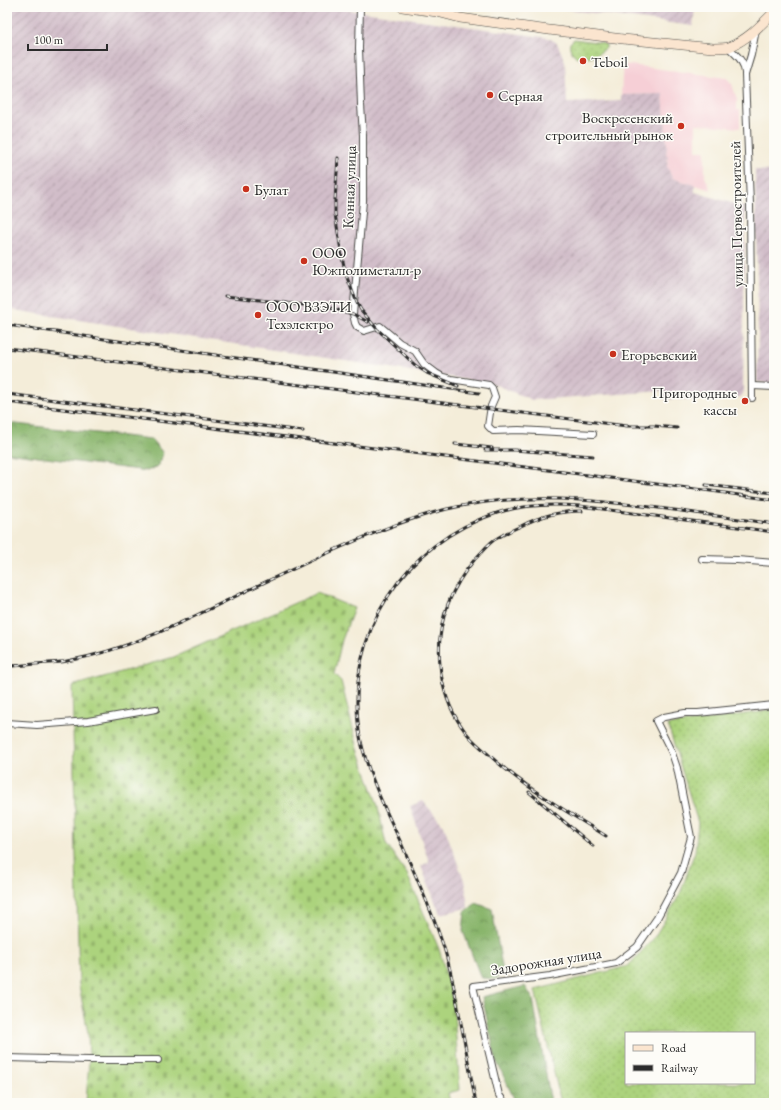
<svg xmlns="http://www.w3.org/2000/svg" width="781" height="1110" font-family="'EB Garamond',serif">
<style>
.built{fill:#f6cfd6}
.industrial{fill:url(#industrial-furrows)}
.grass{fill:url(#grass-dots);stroke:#6c7f54;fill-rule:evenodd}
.forest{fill:url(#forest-crowns);stroke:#5a704c}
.cemetery{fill:url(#cemetery-stones);stroke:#6c7f54}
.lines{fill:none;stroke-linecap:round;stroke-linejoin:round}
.street-casing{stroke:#494845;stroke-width:8}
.secondary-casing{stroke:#494845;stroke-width:10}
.street{stroke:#fff;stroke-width:6}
.secondary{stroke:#fbe5cf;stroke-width:9}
.rail-casing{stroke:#2b2b2b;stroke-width:3}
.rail{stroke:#fdfcf7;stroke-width:1.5;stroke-dasharray:4.5;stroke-linecap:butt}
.poi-dot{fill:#c8321e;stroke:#fdfcf7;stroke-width:1.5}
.labels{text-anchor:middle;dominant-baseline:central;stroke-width:3;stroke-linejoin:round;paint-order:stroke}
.poi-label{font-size:15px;fill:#2b2b2b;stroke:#fdfcf7;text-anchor:start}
.street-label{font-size:15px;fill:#2b2b2b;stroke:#fdfcf7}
</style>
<defs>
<pattern id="industrial-furrows" width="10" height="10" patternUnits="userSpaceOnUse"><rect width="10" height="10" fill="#d1bdc9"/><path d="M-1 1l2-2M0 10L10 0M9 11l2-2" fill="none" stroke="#aa9aa3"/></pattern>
<pattern id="grass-dots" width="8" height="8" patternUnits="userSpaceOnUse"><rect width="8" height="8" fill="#acd37d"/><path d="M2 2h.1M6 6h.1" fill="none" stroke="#94b56c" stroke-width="1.8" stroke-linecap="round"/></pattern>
<pattern id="forest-crowns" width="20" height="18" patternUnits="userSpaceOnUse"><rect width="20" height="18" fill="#89b56c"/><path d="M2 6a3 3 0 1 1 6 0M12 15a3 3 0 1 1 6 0" fill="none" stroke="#709359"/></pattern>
<pattern id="cemetery-stones" width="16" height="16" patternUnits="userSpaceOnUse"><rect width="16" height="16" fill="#acd37d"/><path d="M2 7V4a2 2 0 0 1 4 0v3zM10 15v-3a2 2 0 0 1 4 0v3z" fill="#94b56c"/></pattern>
</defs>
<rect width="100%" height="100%" fill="#fdfcf7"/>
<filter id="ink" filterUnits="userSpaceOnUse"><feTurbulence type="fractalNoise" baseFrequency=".025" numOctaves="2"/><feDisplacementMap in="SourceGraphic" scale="8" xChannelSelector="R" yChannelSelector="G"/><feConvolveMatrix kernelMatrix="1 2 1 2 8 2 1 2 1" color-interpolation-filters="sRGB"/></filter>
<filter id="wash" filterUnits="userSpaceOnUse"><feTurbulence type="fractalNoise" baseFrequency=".012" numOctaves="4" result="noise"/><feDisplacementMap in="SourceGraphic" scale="16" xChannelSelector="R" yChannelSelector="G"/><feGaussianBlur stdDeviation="0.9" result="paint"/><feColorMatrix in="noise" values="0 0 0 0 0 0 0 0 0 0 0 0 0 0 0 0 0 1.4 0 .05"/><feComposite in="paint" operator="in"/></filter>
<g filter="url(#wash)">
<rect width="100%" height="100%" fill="#f4edd9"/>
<!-- built -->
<polygon class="built" points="623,64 727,78 732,84 737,100 737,110 740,110 740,128 696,124 696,151 705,151 705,177 711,190 672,178 667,166 668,156 666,155 667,146 663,94 621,95 622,78"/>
<!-- industrial -->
<g class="industrial">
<polygon points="13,7 327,7 549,38 557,43 565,61 567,103 621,101 621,95 663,94 667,146 666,155 668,155 667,166 672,178 695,185 695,192 745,207 743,394 740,397 697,400 664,399 663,391 532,400 489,382 475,381 7,309 7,34"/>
<polygon points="547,7 695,7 693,26"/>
<polygon points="774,115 774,331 772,383 757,382 758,334 755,170 771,171 769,169 770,165 771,163 771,127"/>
<polygon points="423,801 444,826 465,883 468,908 440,914 421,866 429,862 410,806"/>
</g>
<!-- grass -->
<g class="grass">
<path d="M574,39L603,43L606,45V48C598,55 588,59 577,57C572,53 569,49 570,43Z"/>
<path d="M774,710V1103H561L535,990L628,966L654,938L680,894L695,851L698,823L668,725ZM626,1033H754V1083H626Z"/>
</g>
<!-- forest -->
<g class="forest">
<polygon points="7,423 151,439 163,453 158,466 147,471 7,453"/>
<polygon points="476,903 492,909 503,972 496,979 481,978 463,931 465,912"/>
<polygon points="525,986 533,999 551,1103 516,1103 496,1060 482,997"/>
</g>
<!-- cemetery -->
<polygon class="cemetery" points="317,593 354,608 342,640 334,674 341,681 358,749 377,803 386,844 407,874 439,949 453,999 460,1090 448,1093 450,1103 86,1103 89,1060 88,1033 79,985 72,686 174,657"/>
</g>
<g filter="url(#ink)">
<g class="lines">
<!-- street casing -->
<g class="street-casing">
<g id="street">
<polyline points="360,7 359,48 361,105 363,135 363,201 353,314 355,323 357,327 364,331 380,326 400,343 415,351 424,364 436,373 443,377 451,379 489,385 492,388 495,397 491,406 488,426 493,431 519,430 593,434"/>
<path d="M728,47C736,55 744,60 745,73"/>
<polyline points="752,386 774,387"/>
<polyline points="752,398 750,204 745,75 751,55 756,30"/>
<polyline points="702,559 737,560 774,563"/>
<polyline points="7,723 37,725 88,721 156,709"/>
<polyline points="7,1058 89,1060 158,1060"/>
<polyline points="505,1103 499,1095 473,986 550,976 616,963 637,947 657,918 681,873 691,837 677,768 672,753 656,721 664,717 685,713 698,713 774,705"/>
</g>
</g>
<!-- secondary casing -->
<g class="secondary-casing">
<path id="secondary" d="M402,7L437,12L460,18L549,30L623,39L713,48C718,48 724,48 729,47C747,40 761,25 774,12"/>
</g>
<!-- street -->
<use href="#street" class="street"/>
<!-- secondary -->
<use href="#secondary" class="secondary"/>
<!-- rail casing -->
<g class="rail-casing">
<g id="rail">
<polyline points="338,158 335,200 335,214 342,257 346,275 357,303 361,310 377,329 415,365 427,373 458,386"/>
<polyline points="225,296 330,308 353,314 368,322"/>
<polyline points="7,325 479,393"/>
<polyline points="7,348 627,426 654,426 677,428"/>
<polyline points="7,394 303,431"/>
<polyline points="7,402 525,467 711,491 774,500"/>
<polyline points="455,444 492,448"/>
<polyline points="485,450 514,450 593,456"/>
<polyline points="706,485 774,493"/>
<path d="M582,511C560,511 540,516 521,526C512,530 502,535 494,540C487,545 481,553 475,559C449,590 436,625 440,665C442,687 449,709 462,727C468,737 478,745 487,753C522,786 565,810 606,836"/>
<path d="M7,666C16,666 26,665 35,664C46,663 57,663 67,661C124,651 177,625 228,600C258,585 289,571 319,557C360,538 402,520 447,509C521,491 600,500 674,510C708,515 741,519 774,524"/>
<polyline points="529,792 593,846"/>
<path d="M476,1103C470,1073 465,1043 459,1013C454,989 450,963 441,939C430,907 416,876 402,845C386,811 365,769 359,731C345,633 404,543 497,513C524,504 553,504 580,506L774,532"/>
</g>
</g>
<!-- rail -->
<use href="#rail" class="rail"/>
</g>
</g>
<!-- markers -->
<g class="poi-dot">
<circle cx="583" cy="61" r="4"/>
<circle cx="490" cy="95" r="4"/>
<circle cx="681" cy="126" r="4"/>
<circle cx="246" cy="189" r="4"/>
<circle cx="304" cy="261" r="4"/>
<circle cx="258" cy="315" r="4"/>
<circle cx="613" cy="354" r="4"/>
<circle cx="745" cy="401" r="4"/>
</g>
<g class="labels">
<!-- poi labels -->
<g class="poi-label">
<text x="591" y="61">Teboil</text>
<text x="498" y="95">Серная</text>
<text x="673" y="117" text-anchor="end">Воскресенский<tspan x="673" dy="17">строительный рынок</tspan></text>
<text x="254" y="189">Булат</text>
<text x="312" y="252">ООО<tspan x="312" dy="17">Южполиметалл-р</tspan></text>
<text x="266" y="306">ООО ВЗЭТИ<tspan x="266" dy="17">Техэлектро</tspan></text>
<text x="621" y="354">Егорьевский</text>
<text x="737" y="392" text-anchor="end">Пригородные<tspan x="737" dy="17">кассы</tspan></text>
</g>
<!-- street labels -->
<g class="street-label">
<text transform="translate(349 187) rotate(-88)">Конная улица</text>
<text transform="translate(736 214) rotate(-91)">улица Первостроителей</text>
<text transform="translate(546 961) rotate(-9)">Задорожная улица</text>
</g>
</g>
<!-- margin -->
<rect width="781" height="1110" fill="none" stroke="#fdfcf7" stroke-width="24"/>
<!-- legend -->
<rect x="625" y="1032" width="130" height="52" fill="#fdfcf7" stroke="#a9a8a5"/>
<rect x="633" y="1045" width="20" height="6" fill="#fbe5cf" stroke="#a9a8a5"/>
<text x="661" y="1052" font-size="12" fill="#2b2b2b">Road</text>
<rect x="633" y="1065" width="20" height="6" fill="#2b2b2b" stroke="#a9a8a5"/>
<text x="661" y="1072" font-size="12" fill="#2b2b2b">Railway</text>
<!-- scale -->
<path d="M28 44v6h79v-6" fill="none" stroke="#2b2b2b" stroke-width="2"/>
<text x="34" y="44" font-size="12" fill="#2b2b2b" stroke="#fdfcf7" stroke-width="3" paint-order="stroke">100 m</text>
</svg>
